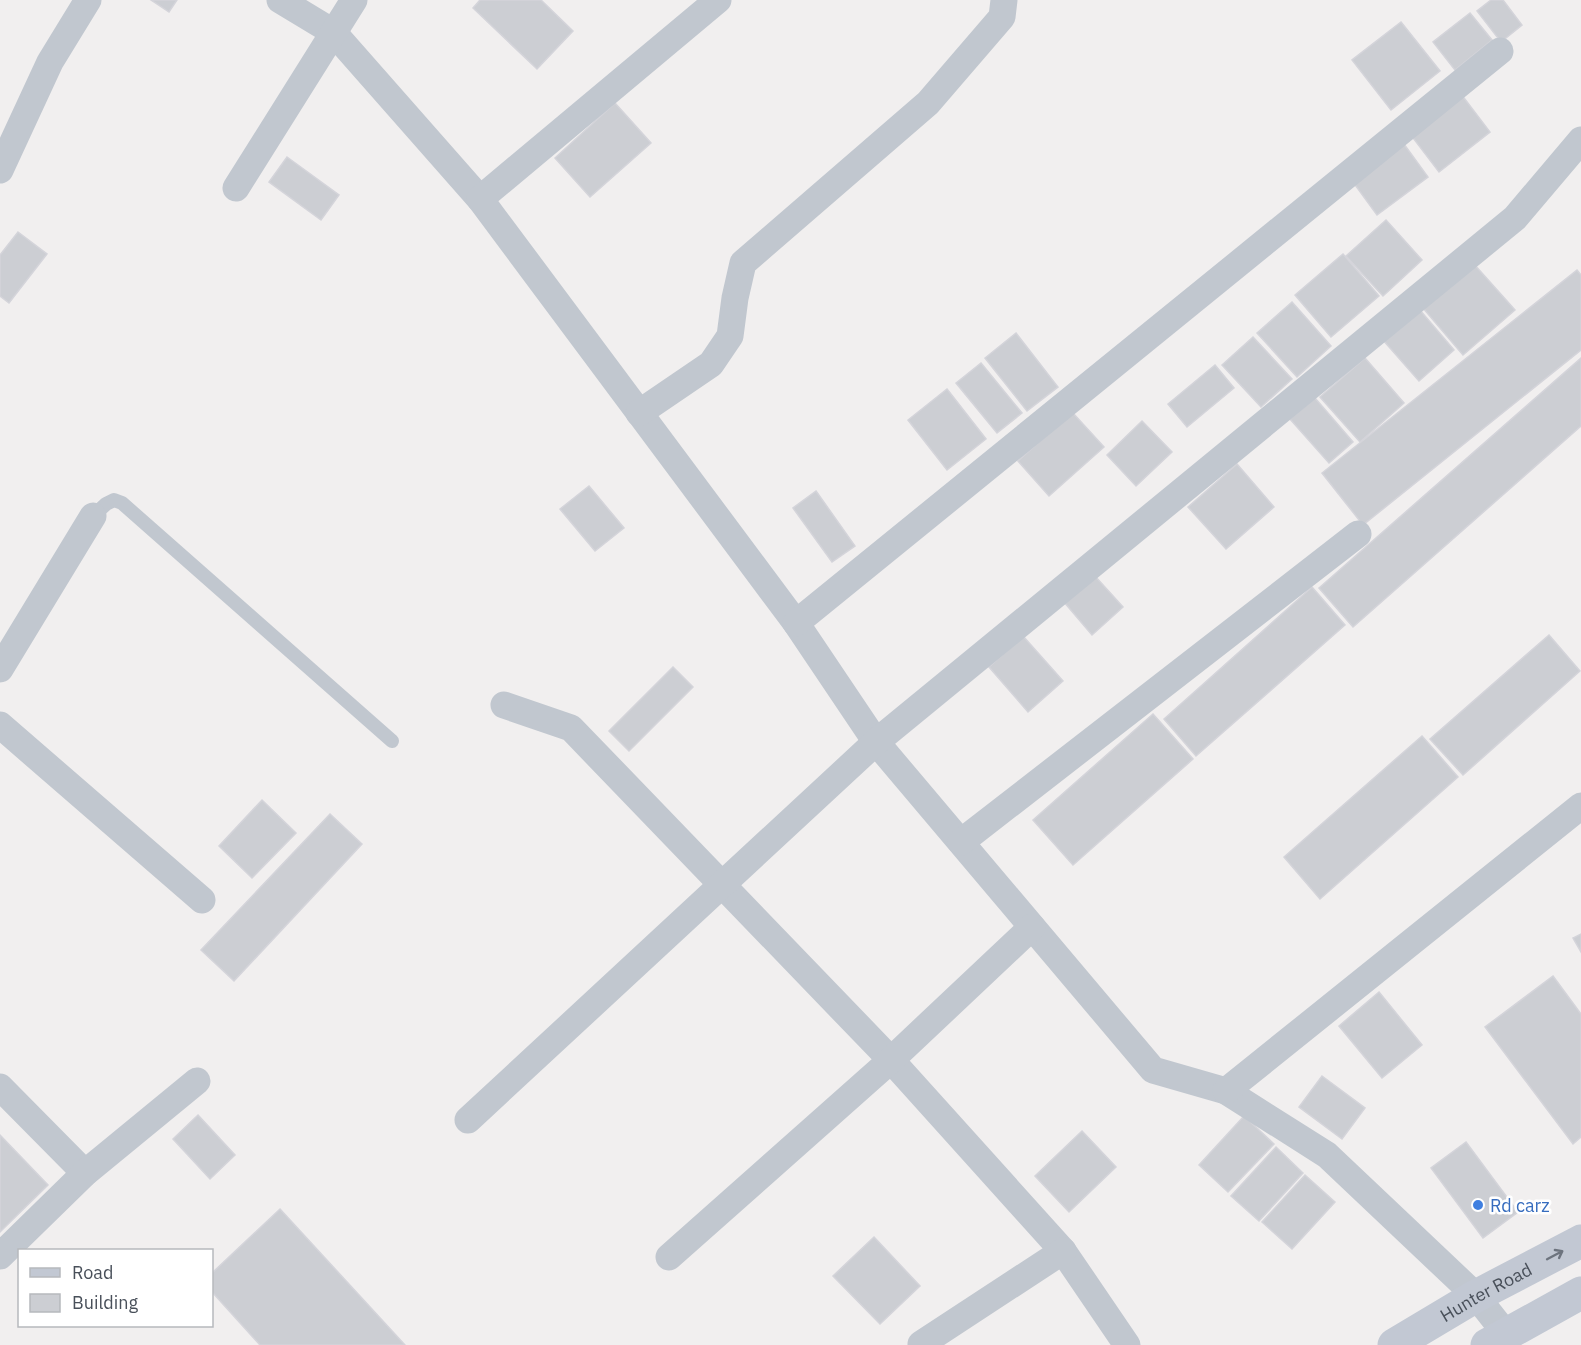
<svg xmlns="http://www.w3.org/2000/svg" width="1581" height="1345" font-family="'IBM Plex Sans',sans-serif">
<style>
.building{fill:#ccced3;stroke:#d4d4da;stroke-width:1.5}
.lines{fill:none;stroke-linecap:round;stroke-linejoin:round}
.service{stroke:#c1c7cf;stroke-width:14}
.minor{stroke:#c1c7cf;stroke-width:27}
.secondary{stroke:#c2c8d3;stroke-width:33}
.oneway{stroke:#6d747e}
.shop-dot{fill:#3f7fe0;stroke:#fff;stroke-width:2}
.labels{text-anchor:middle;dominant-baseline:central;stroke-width:5;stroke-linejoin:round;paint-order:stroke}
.shop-label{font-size:18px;fill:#366cbe;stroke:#fff;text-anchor:start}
.street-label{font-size:18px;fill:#49505a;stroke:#fff}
</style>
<rect width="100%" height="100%" fill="#f1efef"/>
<!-- building -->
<g class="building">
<polygon points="151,0 177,0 169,12"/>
<polygon points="480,0 541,0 573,31 537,69 473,8"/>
<polygon points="1491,0 1503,0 1522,25 1501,42 1477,11"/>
<polygon points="1470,13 1492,40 1455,70 1433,42"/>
<polygon points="1401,22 1440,71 1391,110 1352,60"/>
<polygon points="1461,94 1490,132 1439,172 1410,134"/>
<polygon points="615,103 651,143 590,197 555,158"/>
<polygon points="1401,140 1428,177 1377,215 1350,178"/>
<polygon points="287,157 339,195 321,220 269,182"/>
<polygon points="1386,220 1422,260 1383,296 1346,256"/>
<polygon points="18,232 47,254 9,303 0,296 0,255"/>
<polygon points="1343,254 1379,296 1331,337 1295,295"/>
<polygon points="1473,263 1515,310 1463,355 1423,308"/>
<polygon points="1577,270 1581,275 1581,350 1363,525 1322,473"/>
<polygon points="1292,302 1331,346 1297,377 1257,333"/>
<polygon points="1419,309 1454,350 1419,381 1383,340"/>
<polygon points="1016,333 1058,387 1027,411 985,358"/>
<polygon points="1253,337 1292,379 1261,407 1222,365"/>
<polygon points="1365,358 1404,403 1360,442 1320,397"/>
<polygon points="1581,358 1581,426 1353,627 1319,588"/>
<polygon points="981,363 1022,413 997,433 956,383"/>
<polygon points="1215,365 1234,388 1187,427 1168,404"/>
<polygon points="947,389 986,439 947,470 908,420"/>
<polygon points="1315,398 1353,442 1329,463 1290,419"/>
<polygon points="1072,412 1104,447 1049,496 1018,461"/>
<polygon points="1142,421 1172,452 1136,486 1107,455"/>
<polygon points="1237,464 1274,507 1226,549 1188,507"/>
<polygon points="589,486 624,528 595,551 560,509"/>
<polygon points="816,491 855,546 832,562 793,508"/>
<polygon points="1094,575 1123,607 1092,635 1064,602"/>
<polygon points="1312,587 1345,625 1196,756 1164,719"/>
<polygon points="1549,635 1580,671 1463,775 1430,739"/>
<polygon points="1023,636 1063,681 1028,712 989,667"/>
<polygon points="673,667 693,687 629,751 609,731"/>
<polygon points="1153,714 1193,759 1073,865 1033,820"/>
<polygon points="1422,736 1458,777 1320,899 1284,857"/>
<polygon points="262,800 296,833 252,878 219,846"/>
<polygon points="330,814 362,844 234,981 201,950"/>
<polygon points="1581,934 1581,952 1573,938"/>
<polygon points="1553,976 1581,1014 1581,1137 1573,1144 1485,1027"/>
<polygon points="1379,992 1422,1045 1382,1078 1339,1026"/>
<polygon points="1322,1076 1365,1108 1342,1139 1299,1107"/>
<polygon points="198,1115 235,1155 210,1179 173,1139"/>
<polygon points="1244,1116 1274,1144 1228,1192 1199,1165"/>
<polygon points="1082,1131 1116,1167 1069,1212 1035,1176"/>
<polygon points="0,1135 48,1185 0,1232"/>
<polygon points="1466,1142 1518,1212 1483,1238 1431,1168"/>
<polygon points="1276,1147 1303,1173 1259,1221 1231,1196"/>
<polygon points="1305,1175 1335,1202 1292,1249 1262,1222"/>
<polygon points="280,1209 405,1345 260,1345 212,1292 212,1273"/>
<polygon points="874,1237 920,1286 880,1324 833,1276"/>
</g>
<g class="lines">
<!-- service -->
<polyline class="service" points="93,516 106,504 114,500 122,503 392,741"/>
<!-- minor -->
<g class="minor">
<polyline points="280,0 333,32 480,199"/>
<polyline points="718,0 480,199 796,623 876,742 1153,1070 1226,1091 1327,1155 1476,1296 1506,1334"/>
<polyline points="0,170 50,62 88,0"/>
<polyline points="236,188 354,0"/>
<polyline points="639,413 711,364 730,336 735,298 743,263 928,103 1002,17 1004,0"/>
<polyline points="796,623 1500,51"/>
<polyline points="0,669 93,516"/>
<polyline points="504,705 571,728 891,1060 1063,1251 1127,1345"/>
<polyline points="0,725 202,900"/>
<polyline points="961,842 1358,534"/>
<polyline points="0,1087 85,1173"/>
<polyline points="1226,1091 1581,806"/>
<polyline points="468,1120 876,742 1515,218 1581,140"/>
<polyline points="0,1256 85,1173 197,1081"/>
<polyline points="669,1257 891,1060 1032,927"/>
<polyline points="921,1344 1063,1251"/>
</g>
<!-- secondary -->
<g class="secondary">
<path id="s1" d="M1394,1345L1476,1296L1581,1241"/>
<polyline points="1487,1345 1581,1293"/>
</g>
</g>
<!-- one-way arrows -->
<defs><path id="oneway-shaft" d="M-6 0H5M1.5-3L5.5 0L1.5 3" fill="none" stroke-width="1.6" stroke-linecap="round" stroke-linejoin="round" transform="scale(1.5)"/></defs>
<use class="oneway" href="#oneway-shaft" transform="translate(1555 1255) rotate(-28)"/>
<!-- markers -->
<circle class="shop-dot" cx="1478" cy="1205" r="6"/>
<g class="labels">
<!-- shop labels -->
<g class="shop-label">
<text x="1490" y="1205">Rd carz</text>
</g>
<!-- street labels -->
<g class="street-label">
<text stroke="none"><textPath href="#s1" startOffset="106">Hunter Road</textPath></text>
</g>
</g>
<!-- legend -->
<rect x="18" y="1249" width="195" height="78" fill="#ffffff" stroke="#b6b9bd" stroke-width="1.5"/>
<rect x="30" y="1268" width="30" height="9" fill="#c2c8d3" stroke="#b6b9bd" stroke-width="1.5"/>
<text x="72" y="1279" font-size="18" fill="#49505a">Road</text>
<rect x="30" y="1294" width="30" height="18" fill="#ccced3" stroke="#b6b9bd" stroke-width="1.5"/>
<text x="72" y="1309" font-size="18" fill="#49505a">Building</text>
</svg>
